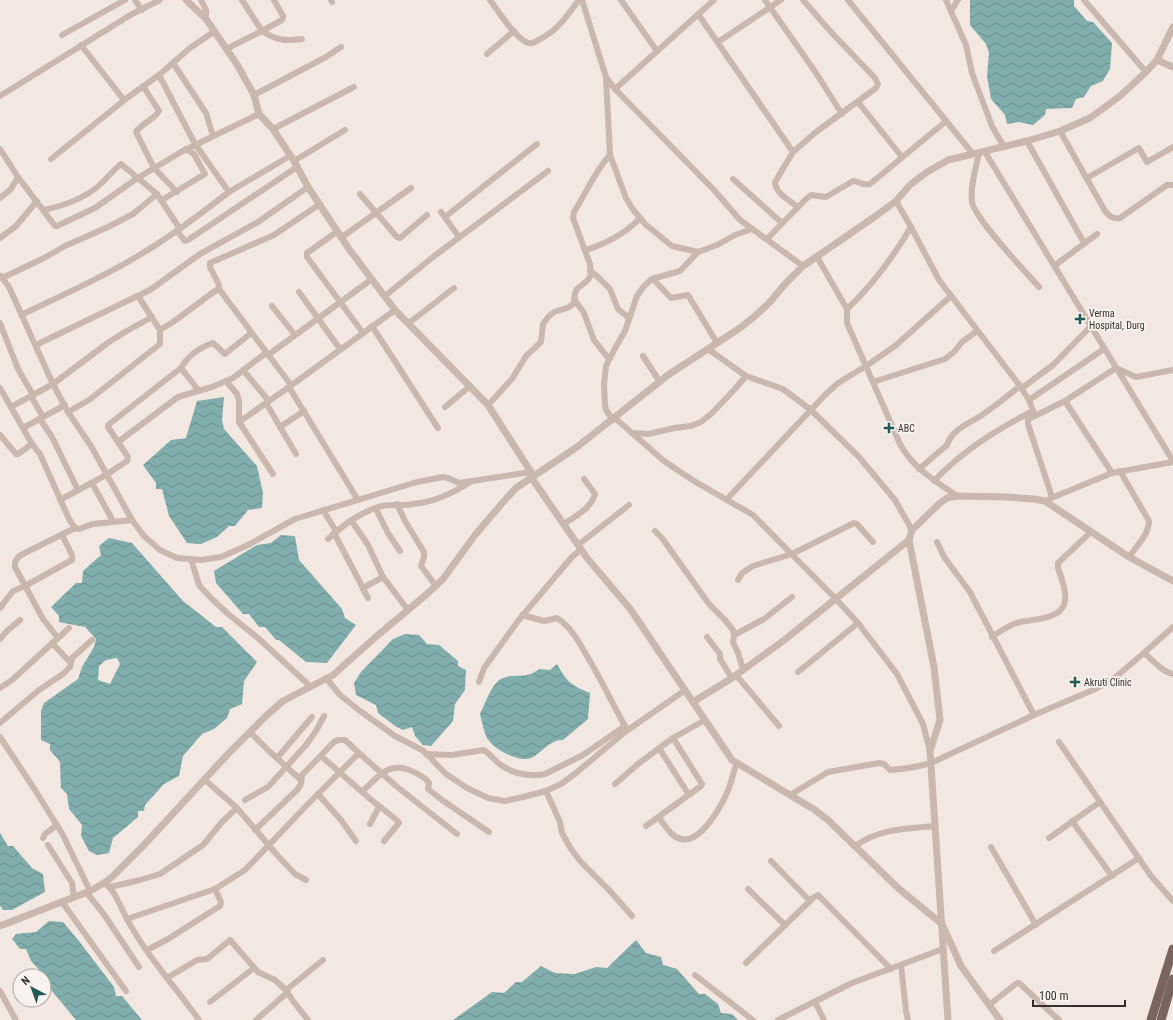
<svg xmlns="http://www.w3.org/2000/svg" width="1173" height="1020" font-family="'Roboto Condensed',sans-serif">
<style>
.water{fill:url(#water-waves);fill-rule:evenodd}
.lines{fill:none;stroke-linecap:round;stroke-linejoin:round}
.minor{stroke:#cab7ad;stroke-width:6}
.tertiary{stroke:#cab7ad;stroke-width:7}
.primary{stroke:#7a645d;stroke-width:9}
.poi-dot{fill:#225957;stroke:#faf3ed;stroke-width:1.5}
.labels{text-anchor:middle;dominant-baseline:central;stroke-width:3.5;stroke-linejoin:round;paint-order:stroke}
.poi-label{font-size:10px;fill:#392e2b;stroke:#faf3ed;text-anchor:start}
</style>
<defs>
<pattern id="water-waves" width="16" height="10" patternUnits="userSpaceOnUse"><rect width="16" height="10" fill="#81aeac"/><path d="M0 5q4-4 8 0t8 0" fill="none" stroke="#6b8e8c"/></pattern>
</defs>
<rect width="100%" height="100%" fill="#f2e8e1"/>
<!-- water -->
<g class="water">
<polygon points="970,0 1074,0 1074,6 1087,21 1093,22 1112,43 1110,69 1103,81 1091,86 1084,97 1076,99 1072,108 1046,109 1045,115 1033,125 1019,122 1007,124 1005,115 991,99 987,76 989,53 986,44 970,25"/>
<polygon points="224,397 222,420 224,429 257,466 263,493 262,508 248,510 235,526 229,526 217,537 201,544 187,543 169,516 162,489 156,489 156,483 143,465 171,440 186,438 197,401"/>
<polygon points="281,535 295,536 299,560 342,609 345,618 356,625 327,663 306,662 279,640 276,640 265,627 259,627 249,614 243,614 216,583 214,571 257,545 271,543"/>
<path d="M109,538L132,543L183,601L216,627H222L257,662L244,681L242,704L230,709L227,718L214,729L202,734L183,756L179,776L164,784L145,805L144,811H138V817L113,838L109,853L97,855L89,851L81,836L82,825L69,809L67,794L61,788L60,762L50,750V744L41,740V711L44,703L78,679L82,667L94,647L96,639L85,627L59,622V616L51,607L76,583H82L83,571L101,555L99,546ZM117,658L120,664L110,684L98,680L99,666L106,660Z"/>
<polygon points="405,634 419,635 427,644 439,645 458,661 458,666 466,670 465,690 455,704 453,721 431,746 423,745 415,736 412,727 403,730 395,726 378,713 376,705 356,695 354,683 361,672 393,639"/>
<path d="M557,664C567,682 571,685 590,693L588,719L563,740C550,739 542,753 531,758C519,763 493,749 487,738C484,732 482,722 480,714C486,703 491,683 503,678C516,673 526,680 539,669L550,670Z"/>
<polygon points="0,833 8,846 13,846 32,868 43,874 45,892 12,910 3,910 0,905"/>
<polygon points="49,921 63,922 79,941 114,987 116,996 122,996 142,1020 76,1020 47,985 45,976 31,961 26,949 20,949 12,939 16,934 36,932"/>
<polygon points="636,940 646,953 661,957 663,965 677,969 699,994 705,994 718,1004 721,1013 732,1014 738,1020 453,1020 492,992 504,993 516,982 522,982 541,966 555,973 575,974 596,967 607,968"/>
</g>
<g class="lines">
<!-- minor -->
<g class="minor">
<polyline points="135,0 142,10"/>
<polyline points="201,0 206,10 206,19"/>
<polyline points="242,0 262,31 282,20 283,16 274,0"/>
<polyline points="331,0 332,2"/>
<path d="M490,0C498,11 514,36 526,42C531,45 536,42 540,39C558,30 567,16 579,0"/>
<polyline points="582,0 606,77 615,89 714,190 740,220 803,266"/>
<polyline points="621,0 657,51"/>
<polyline points="765,0 816,73 842,114"/>
<polyline points="848,0 973,154"/>
<polyline points="946,0 966,45 972,73 992,126 1004,147"/>
<polyline points="1084,0 1146,72"/>
<polyline points="951,11 958,0"/>
<polyline points="698,14 793,152"/>
<polyline points="62,35 125,0"/>
<polyline points="718,42 781,0"/>
<polyline points="81,45 124,100"/>
<path d="M226,49L262,31C277,41 285,41 302,39"/>
<polyline points="487,54 514,31"/>
<polyline points="173,63 206,113 213,136"/>
<polyline points="606,78 610,155 626,198 632,208 645,224 672,246 698,252 717,245 735,235 752,229"/>
<path d="M143,86L159,111C154,120 142,123 136,132L154,168L177,192"/>
<polyline points="615,89 714,0"/>
<polyline points="254,95 326,57 341,47"/>
<polyline points="0,96 132,14 160,0"/>
<polyline points="858,102 902,157"/>
<polyline points="273,129 354,87"/>
<path d="M1060,131L1105,211C1110,217 1113,219 1120,218L1167,185H1173"/>
<polyline points="1027,141 1084,243"/>
<polyline points="0,149 18,177 55,226 57,226 95,208 136,179 181,152 259,114"/>
<polyline points="985,152 1173,461"/>
<path d="M979,153C976,168 970,186 972,202C975,219 1025,271 1039,287"/>
<polyline points="51,159 127,98 159,75 190,48 215,31"/>
<polyline points="294,161 345,130"/>
<polyline points="1087,178 1139,148 1147,162 1173,147"/>
<polyline points="733,179 782,223"/>
<polyline points="229,192 290,156"/>
<polyline points="360,194 397,237 400,238 427,215"/>
<polyline points="159,197 180,229"/>
<polyline points="0,198 11,189 18,177"/>
<polyline points="162,200 205,174 194,154 186,149"/>
<polyline points="896,201 911,227 939,280 1020,386 1029,400 1035,416 1028,419 1028,424 1052,497"/>
<path d="M798,207C790,201 775,193 775,182L793,152L816,132L876,88L878,84L875,78L831,32L803,0"/>
<polyline points="441,212 459,237"/>
<polyline points="445,217 537,144"/>
<path d="M911,227C893,257 873,285 847,309V323L900,444C913,468 935,481 957,496"/>
<polyline points="177,231 185,241 188,240 297,167"/>
<polyline points="338,231 307,253 307,257 363,333"/>
<polyline points="342,237 411,188"/>
<polyline points="0,238 16,226 37,201"/>
<path d="M767,239L806,199L811,195L826,197L853,181C859,181 863,186 870,184L945,122"/>
<path d="M585,250C604,245 626,233 639,219"/>
<polyline points="817,257 847,309"/>
<polyline points="1054,266 1097,234"/>
<polyline points="590,271 597,276 610,289 618,309 629,318"/>
<polyline points="1,276 9,287 37,349"/>
<path d="M2,278L44,258L65,246L108,227L133,214L157,194L121,164C112,171 105,181 96,188C81,200 62,206 44,210"/>
<polyline points="653,279 671,298 688,295 717,343"/>
<polyline points="219,289 219,285 210,267 210,263 274,235 320,204"/>
<polyline points="299,292 340,349"/>
<polyline points="138,296 160,330"/>
<polyline points="385,296 433,257 548,171"/>
<polyline points="574,299 584,313 594,340 609,359"/>
<polyline points="272,306 295,335"/>
<path d="M21,315C60,296 100,279 136,257C169,238 199,215 229,192L195,144L159,75"/>
<polyline points="152,317 125,332 109,342 53,384 68,412 91,446 132,520 144,536 160,550 177,558 201,560 221,557 248,545 295,519 417,482 443,477 448,478 459,483 531,472"/>
<polyline points="0,323 18,369 33,395"/>
<polyline points="409,323 454,288"/>
<polyline points="372,326 438,428"/>
<polyline points="708,349 746,376 783,389 811,410 859,457 895,500 912,530"/>
<polyline points="268,355 372,279"/>
<polyline points="643,356 660,382"/>
<polyline points="181,368 199,391"/>
<polyline points="243,370 269,401"/>
<polyline points="226,381 237,394 239,401 239,422 273,474"/>
<polyline points="873,382 945,359 954,352 962,342 977,331"/>
<polyline points="0,388 11,407 53,384 37,349 37,346 40,343 150,290 200,254 258,222 308,187"/>
<polyline points="1022,388 1053,365 1091,326"/>
<polyline points="31,396 43,417"/>
<polyline points="1029,400 1104,349"/>
<polyline points="1065,401 1112,473"/>
<polyline points="266,403 296,454"/>
<path d="M488,405L512,379L526,356L541,342L543,324L549,316L554,312L567,308L572,305L574,303L575,293L577,289L588,280L591,275L590,264L573,218L574,212C586,193 595,171 610,155"/>
<polyline points="11,407 32,444 40,454 69,519 75,528 79,529 93,524 132,520"/>
<polyline points="445,407 470,386"/>
<polyline points="68,412 89,400 160,344 160,330 173,322 215,291 219,289 291,385"/>
<polyline points="1035,416 1065,401 1116,368 1136,377 1173,370"/>
<polyline points="615,418 664,461 694,481 753,515 835,598 858,623 897,674 923,724 930,751"/>
<polyline points="40,419 52,437 78,490"/>
<polyline points="613,420 606,410 605,405 604,385 606,366 614,350 625,331 637,296 644,286 652,279 680,271 698,252"/>
<polyline points="239,422 289,387"/>
<polyline points="280,427 304,411"/>
<polyline points="23,428 65,405"/>
<polyline points="632,433 649,434 674,428 691,426 701,422 712,413 735,389 746,376"/>
<polyline points="0,435 16,454 18,454 32,444"/>
<polyline points="118,442 178,397 212,387 233,378 266,353"/>
<path d="M919,469L947,445C952,429 970,423 982,415C995,406 1008,396 1020,386"/>
<path d="M1120,471L1149,521C1149,534 1137,546 1129,557"/>
<path d="M934,481C962,451 997,429 1033,411"/>
<polyline points="92,483 113,521"/>
<polyline points="727,499 824,396 838,383 866,366 895,346 951,296"/>
<polyline points="1049,499 1112,473 1173,462"/>
<path d="M60,500L106,475L127,461L128,457L108,427V425L181,368C188,355 199,348 213,343L225,354L251,333"/>
<polyline points="358,500 289,387 395,310"/>
<polyline points="397,504 405,521 424,552 424,557 421,566 436,586"/>
<polyline points="376,509 388,533 400,551"/>
<polyline points="323,510 336,531"/>
<polyline points="351,520 368,545 383,577 408,610"/>
<path d="M564,524C575,516 591,509 595,494L584,479"/>
<polyline points="655,531 662,538 709,604 724,619 733,630 734,635 733,642 738,653 743,669"/>
<polyline points="334,533 363,588 383,577"/>
<path d="M328,539C343,525 362,511 382,506C393,504 403,506 413,504C434,502 452,494 470,482"/>
<polyline points="937,542 944,557 970,592 1034,715"/>
<polyline points="578,545 629,505"/>
<polyline points="191,559 199,585 210,597 227,613 258,638 311,687"/>
<polyline points="738,580 742,573 753,566 792,554 854,523 857,524 873,542"/>
<polyline points="362,587 368,598"/>
<polyline points="0,608 13,591 25,586 72,560 72,555 62,535"/>
<path d="M522,615L544,621L557,618C571,627 579,642 587,656C601,679 612,703 625,726V729"/>
<polyline points="734,635 764,619 792,597"/>
<polyline points="707,637 720,654 720,659 732,678"/>
<path d="M992,637C999,632 1006,627 1014,624C1028,618 1062,622 1065,601C1067,591 1061,577 1058,568V563L1091,532"/>
<polyline points="58,638 43,619 15,567 15,562 19,556 75,528"/>
<polyline points="0,639 8,630 20,620"/>
<polyline points="52,643 70,662"/>
<path d="M1144,653C1153,660 1162,672 1173,674"/>
<polyline points="798,672 858,623"/>
<polyline points="736,675 779,726"/>
<polyline points="326,678 340,695 360,711 395,736 422,750 431,758 436,764 446,774 467,788 488,798 505,801 523,797 546,791 561,784 576,773 625,732 684,691"/>
<polyline points="479,682 484,668 518,621 571,558 581,549"/>
<polyline points="0,688 12,680 69,628"/>
<polyline points="0,723 39,690 63,674 70,667 72,658 92,640"/>
<polyline points="250,732 269,751 301,780"/>
<polyline points="0,737 35,790 63,835 90,891"/>
<polyline points="1059,742 1151,876 1173,901"/>
<polyline points="659,748 689,795"/>
<path d="M426,754L451,755L484,750C490,754 495,761 501,765C513,774 530,777 545,774L583,755L625,726"/>
<polyline points="321,756 369,798 398,821 399,823 384,841"/>
<polyline points="277,758 312,717"/>
<polyline points="204,779 237,808 278,856 295,874 306,880"/>
<polyline points="615,784 638,764 673,738 705,720"/>
<polyline points="546,791 560,822 562,833 571,849 581,862 610,891 632,916"/>
<path d="M362,792C379,775 391,759 416,773C421,776 426,778 429,783L428,789L442,800L489,832"/>
<polyline points="318,794 341,820 356,841"/>
<path d="M790,795L828,772L879,763L884,764L890,770C904,769 917,767 931,763L1034,715L1093,690L1112,680L1144,653L1173,627"/>
<polyline points="245,800 268,787 306,745 316,731 324,716"/>
<path d="M659,818C665,825 671,837 681,839C700,844 720,808 727,793C731,784 733,773 737,763"/>
<polyline points="1072,821 1112,876"/>
<polyline points="370,824 379,807"/>
<polyline points="646,826 701,786 702,784 673,738"/>
<polyline points="255,830 297,790 301,784 302,775 334,742 338,740 345,740 359,753"/>
<polyline points="43,838 45,834 57,825"/>
<polyline points="1049,838 1100,802"/>
<polyline points="48,845 72,883 74,897"/>
<path d="M855,846C881,828 905,829 935,826"/>
<polyline points="991,847 1036,925"/>
<polyline points="771,861 810,901"/>
<path d="M104,883C115,890 120,906 126,917C145,954 175,986 199,1020"/>
<polyline points="110,887 140,880 160,874 203,845 222,822 237,808"/>
<polyline points="748,889 785,925"/>
<polyline points="86,892 103,913 139,967"/>
<polyline points="62,902 126,991"/>
<polyline points="127,919 215,889 245,870 309,803 359,753 396,786 457,834"/>
<polyline points="147,950 168,939 220,906 221,902 215,889"/>
<polyline points="994,951 1139,858"/>
<polyline points="746,963 813,898 818,895 891,969"/>
<polyline points="901,965 906,1011 908,1020"/>
<polyline points="695,975 753,1020"/>
<polyline points="167,978 197,960 207,959 230,940 258,972 275,980 286,990 293,1001 308,1020"/>
<polyline points="286,990 323,960"/>
<polyline points="0,991 16,1020"/>
<polyline points="210,1002 254,968"/>
<polyline points="815,1002 824,1020"/>
<polyline points="989,1005 1017,983 1019,983 1059,1020"/>
<polyline points="256,1020 288,992"/>
<polyline points="778,1020 852,983 943,949"/>
</g>
<!-- tertiary -->
<g class="tertiary">
<polyline points="186,0 206,19 238,66 254,95 259,114 273,129 294,161 308,187 349,249 395,310 488,405 531,472 531,477 587,558 631,610 732,760 815,810 828,820 898,888 942,924 961,966 1000,1020"/>
<polyline points="1157,60 1173,67"/>
<polyline points="909,540 934,667 940,720 930,751 948,1020"/>
<polyline points="693,702 732,678 783,641 909,540 912,530 940,503 947,498 957,496 1007,497 1034,499 1045,501 1129,557 1173,581"/>
<polyline points="0,926 90,891 104,883 112,877 143,846 228,754 267,715 283,701 333,675 378,635 427,594 443,579 475,535 504,501 516,488 577,447 668,375 740,328 755,316 769,303 786,283 803,266 873,218 896,201 910,185 927,172 948,160 1027,141 1060,131 1090,118 1120,96 1146,72 1157,60 1173,27"/>
</g>
<!-- primary -->
<g class="primary">
<polyline points="1151,1020 1173,949"/>
<polyline points="1161,1020 1173,979"/>
</g>
</g>
<!-- markers -->
<g class="poi-dot">
<path d="M1078 313h4v4h4v4h-4v4h-4v-4h-4v-4h4z"/>
<path d="M887 422h4v4h4v4h-4v4h-4v-4h-4v-4h4z"/>
<path d="M1073 676h4v4h4v4h-4v4h-4v-4h-4v-4h4z"/>
</g>
<g class="labels">
<!-- poi labels -->
<g class="poi-label">
<text x="1089" y="313">Verma<tspan x="1089" dy="12">Hospital, Durg</tspan></text>
<text x="898" y="428">ABC</text>
<text x="1084" y="682">Akruti Clinic</text>
</g>
</g>
<!-- north arrow -->
<g transform="translate(32 988) rotate(319)"><circle r="19" fill="#faf3ed" stroke="#ada49f"/>
<path d="M0-3L7 15L0 10L-7 15Z" fill="#225957"/>
<text y="-6" font-size="11" font-weight="bold" text-anchor="middle" fill="#392e2b">N</text>
</g>
<!-- scale -->
<path d="M1033 1000v6h92v-6" fill="none" stroke="#392e2b" stroke-width="2"/>
<text x="1039" y="1000" font-size="12" fill="#392e2b" stroke="#faf3ed" stroke-width="3" paint-order="stroke">100 m</text>
</svg>
